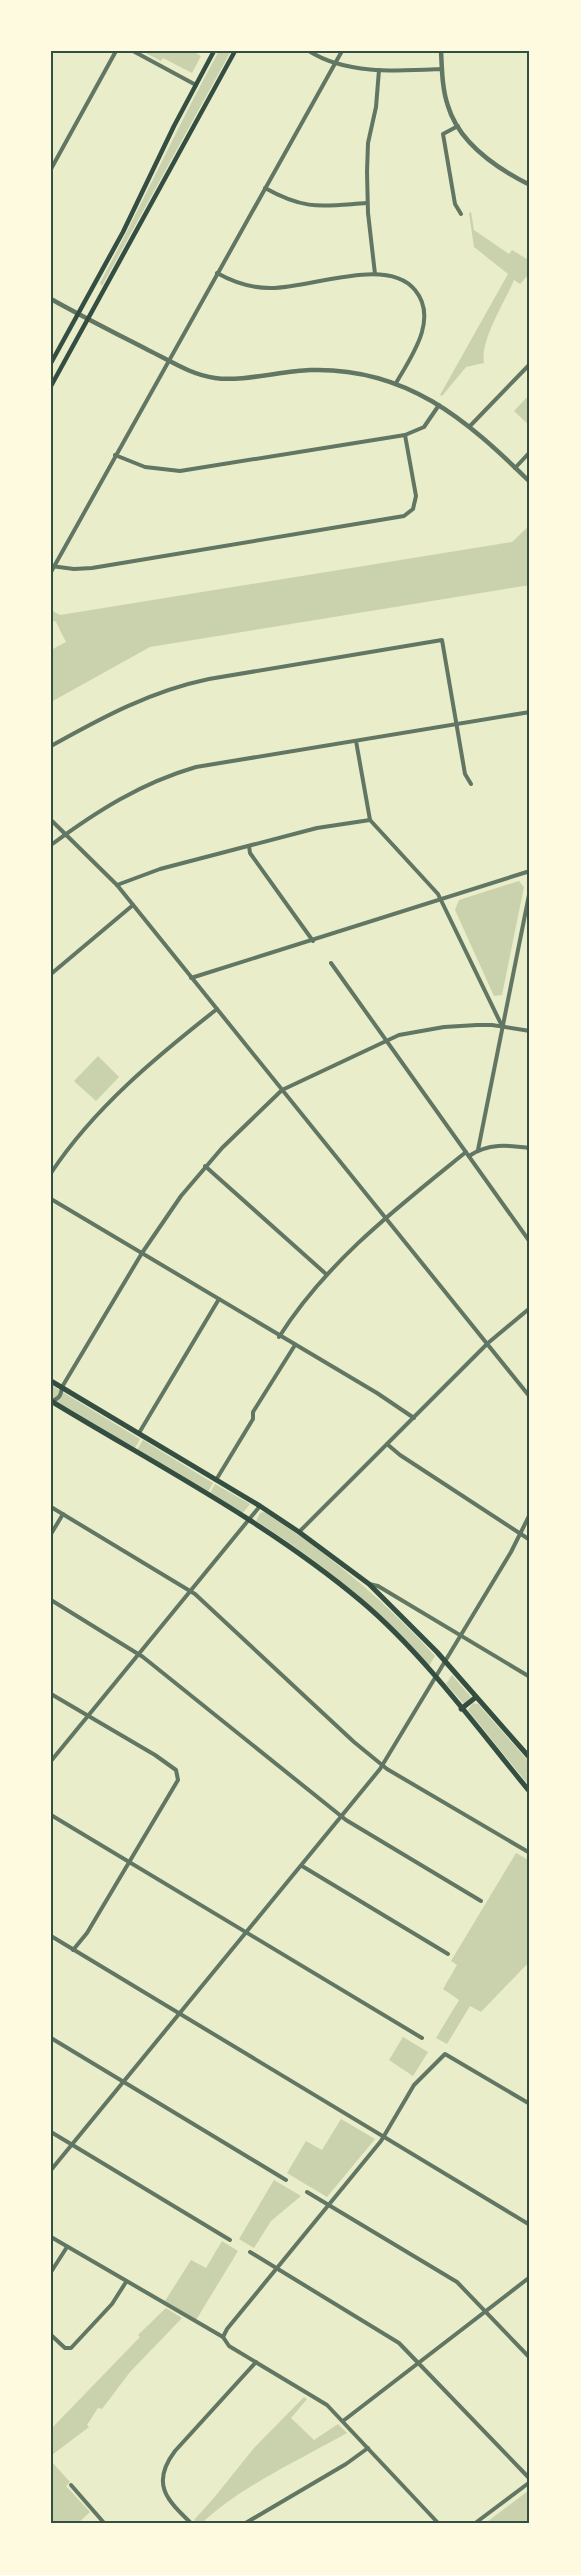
<svg xmlns="http://www.w3.org/2000/svg" width="581" height="2575" font-family="'Noto Serif',serif">
<style>
.green{fill:#cad2ad}
.lines{fill:none;stroke-linecap:round;stroke-linejoin:round}
.minor{stroke:#617663;stroke-width:4}
.tertiary{stroke:#617663;stroke-width:4.5}
.secondary{stroke:#344e41;stroke-width:4.5}
.primary{stroke:#344e41;stroke-width:5}
.neatline{fill:none;stroke:#344e41;stroke-width:2}
</style>
<rect width="100%" height="100%" fill="#e9edc9"/>
<!-- green -->
<g class="green">
<polygon points="142,51 192,51 201,56 192,73 163,58 161,61"/>
<path d="M219,51H231L102,286L100,283C141,207 177,127 219,51Z"/>
<path d="M471,212L474,230L509,254L512,250L530,261V276L528,275L520,284L514,280C505,302 480,340 484,363L466,367L442,396L440,395L508,274L474,247L469,213Z"/>
<polygon points="530,394 530,426 514,411"/>
<polygon points="530,525 530,585 150,647 51,702 51,650 66,642 56,622 51,620 51,610 60,615 512,542"/>
<polygon points="519,881 524,887 502,995 494,996 455,910 459,900"/>
<polygon points="98,1056 119,1077 96,1101 74,1081"/>
<polygon points="51,1385 140,1439 135,1448 51,1398"/>
<polygon points="143,1440 213,1483 208,1492 137,1450"/>
<polygon points="215,1484 250,1504 243,1513 210,1493"/>
<path d="M264,1512C328,1553 384,1600 435,1656L429,1666C375,1610 323,1562 256,1521L260,1513Z"/>
<polygon points="452,1675 471,1697 464,1704 446,1684"/>
<polygon points="473,1703 478,1704 530,1763 530,1787 468,1710"/>
<polygon points="516,1853 530,1861 530,1961 481,2012 470,2006 447,2044 436,2038 459,2000 443,1989 457,1965 451,1961"/>
<polygon points="403,2037 428,2052 413,2076 389,2060"/>
<polygon points="341,2119 375,2139 327,2197 287,2173 306,2141 322,2150"/>
<polygon points="274,2180 301,2196 271,2221 254,2248 239,2239"/>
<polygon points="222,2241 238,2251 196,2320 165,2301 191,2260 206,2268"/>
<polygon points="166,2308 182,2318 130,2372 102,2409 98,2408 87,2425 89,2427 52,2455 51,2429 140,2337 138,2335"/>
<path d="M304,2397L307,2399L291,2418L314,2440L338,2424L347,2433C301,2459 238,2488 201,2524H198L194,2520L213,2499L254,2448Z"/>
<polygon points="52,2462 70,2482 66,2486 90,2512 77,2524 51,2524"/>
<polygon points="528,2491 530,2524 484,2524"/>
</g>
<g class="lines">
<!-- minor -->
<g class="minor">
<polyline points="133,51 196,85"/>
<path d="M309,51C346,75 400,71 442,69"/>
<polyline points="458,126 443,134 455,204 461,214"/>
<polyline points="51,169 116,51"/>
<path d="M265,188C306,211 322,206 367,203"/>
<path d="M217,273C233,282 251,288 270,288C309,289 387,255 415,290C439,319 411,357 396,383"/>
<polyline points="375,274 368,213 367,172 368,143 376,107 379,70"/>
<polyline points="470,426 530,364"/>
<polyline points="115,455 145,467 180,471 405,435 424,427 439,405"/>
<polyline points="515,468 530,452"/>
<polyline points="51,566 74,569 92,568 404,516 413,509 416,496 405,435"/>
<polyline points="51,572 342,51"/>
<polyline points="356,741 370,820"/>
<path d="M51,746C103,717 151,691 209,679L442,640L465,774L471,784"/>
<polyline points="51,820 117,885 530,1397"/>
<polyline points="370,820 438,894 502,1026"/>
<path d="M51,845C97,811 141,783 196,767L530,712"/>
<polyline points="249,846 250,853 313,941"/>
<polyline points="117,885 160,869 317,828 370,820"/>
<polyline points="331,963 530,1242"/>
<polyline points="51,974 133,905"/>
<polyline points="191,978 530,871"/>
<polyline points="478,1150 530,890"/>
<path d="M469,1156C488,1143 508,1145 530,1148"/>
<polyline points="205,1166 326,1274"/>
<path d="M51,1173C94,1108 156,1057 217,1009"/>
<polyline points="51,1199 377,1393 414,1418"/>
<path d="M279,1337C327,1261 398,1207 466,1152"/>
<path d="M52,1401C60,1398 61,1395 62,1387L142,1253L181,1196L222,1148L282,1090L399,1035L444,1027L477,1025H492L530,1031"/>
<polyline points="139,1433 219,1299"/>
<polyline points="387,1444 400,1455 530,1540"/>
<polyline points="216,1480 253,1419 253,1412 295,1345"/>
<polyline points="51,1507 195,1594 354,1742 387,1769 530,1853"/>
<polyline points="299,1532 488,1343 530,1308"/>
<polyline points="51,1534 63,1514"/>
<polyline points="369,1584 378,1586 530,1677"/>
<polyline points="51,1600 143,1657 346,1820 481,1901"/>
<polyline points="51,1694 155,1755 176,1770 178,1780 87,1933 73,1950"/>
<polyline points="51,1761 260,1506"/>
<polyline points="51,1815 422,2038"/>
<polyline points="302,1866 448,1954"/>
<polyline points="51,1936 530,2225"/>
<polyline points="51,2038 286,2180"/>
<polyline points="51,2132 230,2240"/>
<polyline points="51,2170 380,1769 511,1552 530,1514"/>
<polyline points="307,2192 457,2282 530,2358"/>
<polyline points="51,2237 223,2337 229,2346 327,2405 439,2524"/>
<polyline points="250,2252 399,2343 530,2479"/>
<polyline points="51,2272 67,2247"/>
<polyline points="51,2335 65,2348 71,2348 112,2304 126,2282"/>
<polyline points="223,2337 227,2329 381,2141 414,2085 445,2054 530,2104"/>
<polyline points="343,2421 530,2277"/>
<polyline points="71,2485 105,2524"/>
<path d="M192,2524C167,2500 150,2484 175,2451L256,2362"/>
<polyline points="244,2524 346,2464 368,2448"/>
<polyline points="474,2524 530,2482"/>
</g>
<!-- tertiary -->
<g class="tertiary">
<path d="M441,51C442,69 442,89 448,106C459,143 498,169 530,185"/>
<path d="M51,299C83,317 115,333 148,350C169,360 191,375 215,378C241,382 282,371 310,370C406,367 466,419 530,482"/>
</g>
<!-- secondary -->
<g class="secondary">
<polyline points="51,363 123,232 174,126 214,51"/>
<polyline points="51,386 235,51"/>
</g>
<!-- primary -->
<g class="primary">
<polyline points="51,1381 260,1506 299,1532 369,1584 437,1652 530,1758"/>
<path d="M51,1401C156,1465 267,1522 361,1601C424,1654 478,1729 530,1792"/>
<polyline points="461,1709 476,1697"/>
</g>
</g>
<!-- border -->
<rect width="581" height="2575" fill="none" stroke="#fefae0" stroke-width="105"/>
<rect x="52" y="52" width="476" height="2470" class="neatline"/>
</svg>
